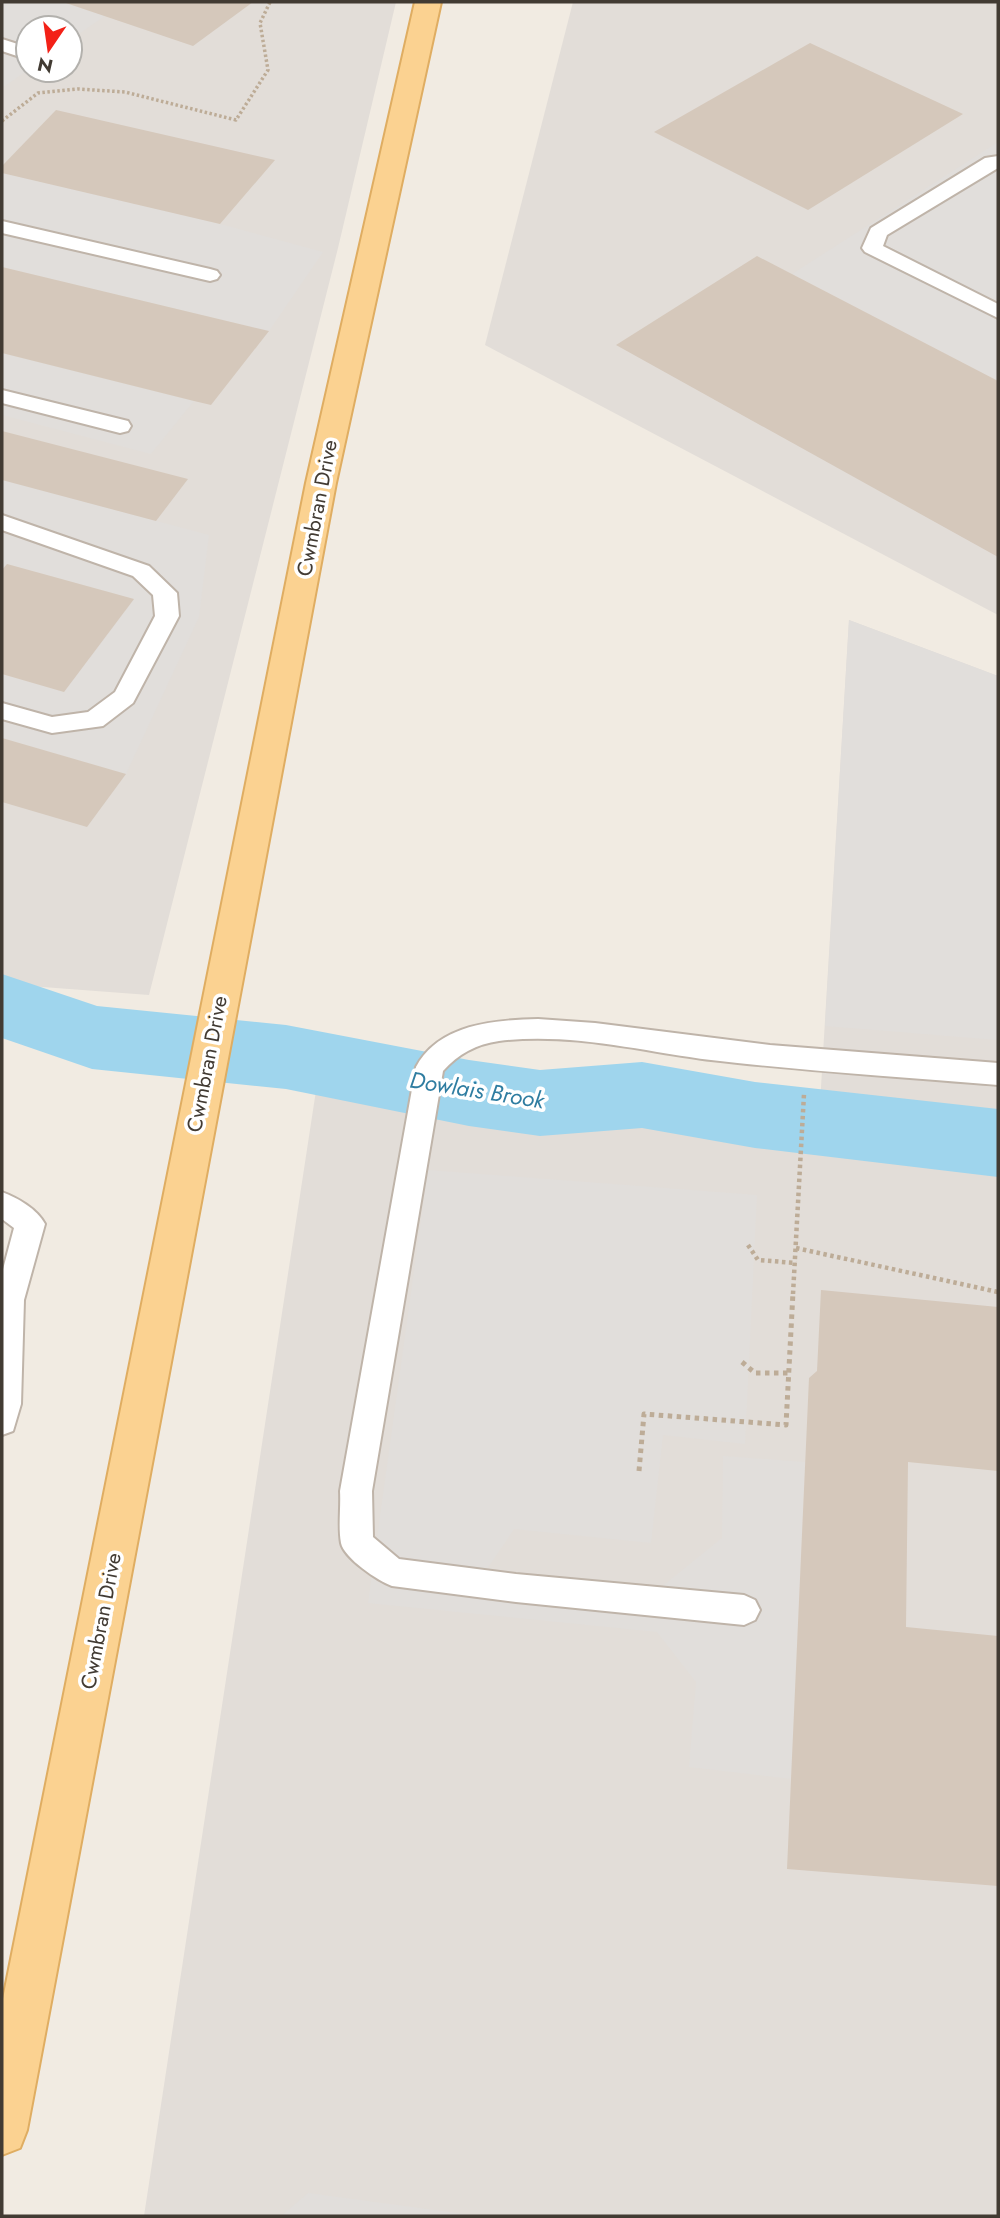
<svg xmlns="http://www.w3.org/2000/svg" width="1000" height="2218" font-family="Jost,sans-serif">
<style>
.industrial{fill:#e2ddd8;fill-rule:evenodd}
.parking{fill:#e1dedb}
.lines{fill:none;stroke-linecap:round;stroke-linejoin:round}
.river{fill:#9fd5ed;fill-rule:evenodd}
.building{fill:#d5c8bb}
.service-casing{stroke:#bfb4a9;stroke-width:4}
.primary-casing{stroke:#dfad62;stroke-width:4}
.path-far2{stroke:#bdac97;stroke-width:3.5;stroke-dasharray:2.5 2.5;stroke-linecap:butt}
.path-far1{stroke:#bdac97;stroke-width:4.5;stroke-dasharray:3.5 3.5;stroke-linecap:butt}
.path{stroke:#bdac97;stroke-width:5;stroke-dasharray:4.5 4.5;stroke-linecap:butt}
.service{fill:#fff;fill-rule:evenodd}
.primary{fill:#fbd291;fill-rule:evenodd}
.labels{text-anchor:middle;dominant-baseline:central;stroke-width:7;stroke-linejoin:round;paint-order:stroke}
.street-label{font-size:21px;fill:#423b33;stroke:#fff}
.water-label{font-size:23px;font-style:italic;fill:#2f7da1;stroke:#fff}
</style>
<rect width="100%" height="100%" fill="#f1ebe2"/>
<!-- industrial -->
<g class="industrial">
<path d="M2,2H396L338,248L149,995L16,985L2,978ZM28,28H70V70H28Z"/>
<polygon points="573,2 998,2 998,615 485,345"/>
<polygon points="849,620 998,676 998,2216 144,2216 317,1084 820,1104"/>
</g>
<!-- parking -->
<g class="parking">
<polygon points="2,2 62,2 105,16 70,40 70,28 28,28 28,70 2,88"/>
<polygon points="998,142 998,381 792,274"/>
<polygon points="2,173 220,224 323,252 269,331 2,267 2,237 9,229 2,227"/>
<polygon points="2,353 194,401 151,454 2,415"/>
<polygon points="2,480 209,535 199,617 126,774 2,738 2,674 64,692 134,599 7,564 2,570"/>
<polygon points="849,620 998,676 998,1040 825,1026"/>
<polygon points="428,1170 757,1195 745,1444 663,1435 651,1543 514,1529 487,1569 659,1589 722,1538 723,1456 805,1462 791,1779 689,1767 696,1682 657,1632 368,1603"/>
<polygon points="308,2193 479,2216 281,2216"/>
</g>
<g class="lines">
<!-- river -->
<polygon class="river" points="2,974 97,1006 286,1025 469,1060 540,1070 642,1062 755,1082 998,1109 998,1177 755,1148 642,1128 540,1136 469,1126 286,1089 92,1069 2,1038"/>
</g>
<!-- building -->
<g class="building">
<polygon points="63,2 253,2 193,46"/>
<polygon points="810,43 963,114 808,210 654,132"/>
<polygon points="56,110 275,160 220,224 2,173 2,166"/>
<polygon points="757,256 998,381 998,557 616,345"/>
<polygon points="2,267 269,331 211,405 194,401 2,353"/>
<polygon points="2,431 188,479 156,521 2,480"/>
<polygon points="7,564 134,599 64,692 2,674 2,570"/>
<polygon points="2,738 126,774 87,827 2,802"/>
<polygon points="821,1290 998,1307 998,1471 908,1462 906,1627 998,1636 998,1886 787,1869 809,1378 817,1371"/>
</g>
<g class="lines">
<!-- service casing -->
<g class="service-casing">
<g id="service">
<polygon points="2,39 27,47 28,53 20,57 2,51"/>
<polygon points="998,156 998,168 887,235 883,246 998,304 998,318 865,252 862,248 871,228 985,158"/>
<polygon points="2,221 210,269 217,271 220,275 217,279 210,281 2,233"/>
<polygon points="2,390 128,421 131,426 128,431 120,433 2,403"/>
<polygon points="2,515 149,566 177,593 179,616 133,703 103,726 52,733 2,719 2,703 52,717 88,712 115,692 155,616 153,595 133,576 2,530"/>
<path d="M538,1019L595,1023L770,1045L998,1063V1085C902,1077 806,1071 711,1060C641,1051 569,1032 499,1041C477,1044 458,1054 443,1071L372,1491L373,1537L399,1559L516,1574L744,1595L755,1600L760,1610L755,1620L744,1625L516,1602L392,1586C378,1581 344,1558 341,1543C338,1527 341,1507 340,1491L416,1067C439,1024 495,1020 538,1019Z"/>
<path d="M2,1192C18,1198 37,1209 45,1224L24,1300L21,1404L13,1431L2,1435V1273L14,1228L2,1219Z"/>
</g>
</g>
<!-- primary casing -->
<g class="primary-casing">
<polygon id="primary" points="415,2 441,2 336,483 27,2130 20,2148 2,2155 2,2004 306,483"/>
</g>
<!-- path-far2 -->
<polyline class="path-far2" points="2,121 38,93 78,89 125,92 236,120 268,70 260,23 270,2"/>
<!-- path-far1 -->
<g class="path-far1">
<polyline points="748,1245 758,1260 796,1263"/>
<polyline points="796,1248 998,1292"/>
<polyline points="793,1294 804,1094"/>
</g>
<!-- path -->
<g class="path">
<polyline points="742,1362 755,1373 789,1373"/>
<polyline points="639,1471 644,1414 786,1425 793,1292"/>
</g>
<!-- service -->
<use href="#service" class="service"/>
<!-- primary -->
<use href="#primary" class="primary"/>
</g>
<g class="labels">
<!-- street labels -->
<g class="street-label">
<text transform="translate(317 508) rotate(-79)">Cwmbran Drive</text>
<text transform="translate(207 1064) rotate(-79)">Cwmbran Drive</text>
<text transform="translate(101 1621) rotate(-79)">Cwmbran Drive</text>
</g>
<!-- water labels -->
<g class="water-label">
<text transform="translate(477 1090) rotate(9)">Dowlais Brook</text>
</g>
</g>
<!-- border -->
<rect width="1000" height="2218" fill="none" stroke="#423b33" stroke-width="7"/>
<!-- north arrow -->
<g transform="translate(49 49) rotate(193)"><circle r="33" fill="#ffffff" stroke="#b3b1ad" stroke-width="2"/>
<path d="M0-5L12 26L0 18L-12 26Z" fill="#f32117"/>
<text y="-10" font-size="19" font-weight="bold" text-anchor="middle" fill="#423b33">N</text>
</g>
</svg>
